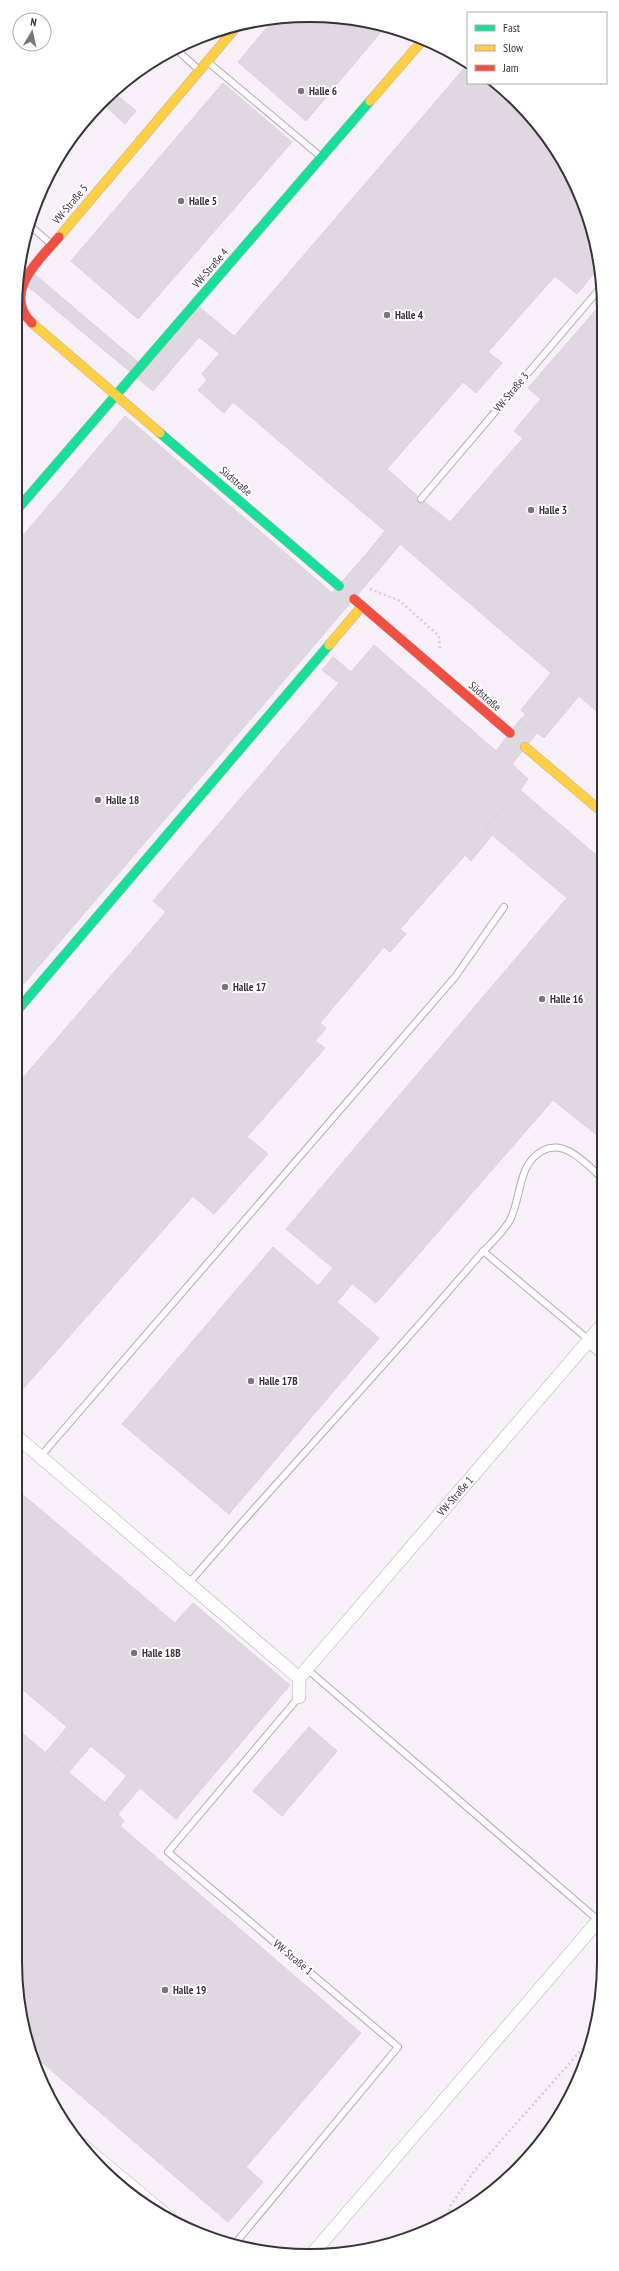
<svg xmlns="http://www.w3.org/2000/svg" width="619" height="2271" font-family="'PT Sans Narrow',sans-serif">
<style>
.building{fill:#dfd8e1;stroke:#d9d2db}
.lines{fill:none;stroke-linecap:round;stroke-linejoin:round}
.lane-casing{stroke:#b2abb3;stroke-width:8}
.street-casing{stroke:#b2abb3;stroke-width:14}
.fast-casing{stroke:#b2abb3;stroke-width:10}
.slow-casing{stroke:#b2abb3;stroke-width:10}
.jam-casing{stroke:#b2abb3;stroke-width:10}
.path{stroke:#d3cfd4;stroke-width:2.5;stroke-dasharray:2 3;stroke-linecap:butt}
.lane{stroke:#fefdfe;stroke-width:6}
.street{stroke:#fefdfe;stroke-width:13}
.fast{stroke:#16e098;stroke-width:9}
.slow{stroke:#ffcf43;stroke-width:9}
.jam{stroke:#f24e42;stroke-width:9}
.poi-dot{fill:#7c747d;stroke:#fff;stroke-width:1.5}
.labels{text-anchor:middle;dominant-baseline:central;stroke-width:4;stroke-linejoin:round;paint-order:stroke}
.poi-label{font-size:11px;font-weight:bold;fill:#3a313b;stroke:#fff;text-anchor:start}
.street-label{font-size:11px;fill:#3a313b;stroke:#fff}
.rim{fill:none;stroke:#3a313b;stroke-width:2}
</style>
<rect width="100%" height="100%" fill="#f7f0f8"/>
<!-- building -->
<g class="building">
<polygon points="309,15 367,21 385,27 306,121 238,62 275,18"/>
<polygon points="467,65 468,83 492,83 518,101 574,179 600,266 577,294 555,276 488,352 502,363 476,393 463,382 387,469 421,499 373,556 368,552 385,531 233,402 224,413 198,390 207,380 202,374"/>
<polygon points="223,83 292,142 138,319 71,261"/>
<polygon points="113,92 136,111 125,124 101,102"/>
<polygon points="20,262 145,368 198,306 234,336 220,354 199,337 153,391 18,278"/>
<polygon points="602,303 602,716 579,696 544,738 520,720 526,715 521,710 551,673 400,544 383,565 373,556 421,499 450,522 523,438 514,431 541,399 528,388"/>
<polygon points="125,416 332,593 368,552 383,565 15,994 15,545"/>
<polygon points="374,645 496,751 520,720 537,733 512,764 528,779 520,790 484,828 492,835 471,861 465,855 400,929 406,934 390,952 384,947 320,1023 326,1028 315,1041 325,1048 247,1137 268,1154 214,1214 193,1196 15,1398 15,1087 166,912 153,901 339,683 322,670 333,657 351,672"/>
<polygon points="520,790 602,860 603,1140 553,1100 376,1303 286,1229 567,898 484,828"/>
<polygon points="273,1247 318,1286 333,1268 352,1284 337,1302 379,1338 229,1514 122,1424"/>
<polygon points="15,1488 175,1623 193,1603 290,1685 176,1819 140,1788 118,1814 105,1802 127,1776 91,1746 69,1772 46,1752 67,1727 15,1683"/>
<polygon points="15,1727 118,1814 124,1821 120,1826 361,2033 246,2167 263,2182 228,2222 31,2053 21,2019 15,1962"/>
<polygon points="309,1727 337,1751 282,1816 253,1791"/>
</g>
<g class="lines">
<!-- lane casing -->
<g class="lane-casing">
<g id="lane">
<polyline points="176,49 198,69"/>
<polyline points="209,63 320,156"/>
<polyline points="29,225 50,243"/>
<polyline points="421,499 602,286"/>
<polyline points="483,1251 589,1340"/>
<polyline points="40,1457 455,977 504,907"/>
<path d="M189,1583C284,1473 384,1367 479,1256C489,1245 503,1233 510,1220C522,1197 517,1163 544,1150C566,1139 588,1166 603,1179"/>
<polyline points="307,1669 598,1920"/>
<polyline points="233,2246 398,2047 168,1852 299,1697"/>
</g>
</g>
<!-- street casing -->
<g class="street-casing">
<g id="street">
<polyline points="589,1340 603,1353"/>
<polyline points="15,1435 299,1678"/>
<polyline points="299,1697 299,1678 603,1324"/>
<polyline points="82,2145 179,2226"/>
<polyline points="313,2253 604,1914"/>
</g>
</g>
<!-- fast casing -->
<g class="fast-casing">
<g id="fast">
<polyline points="160,433 339,586"/>
<polyline points="15,512 370,101"/>
<polyline points="15,1013 329,645"/>
</g>
</g>
<!-- slow casing -->
<g class="slow-casing">
<g id="slow">
<polyline points="370,101 423,40"/>
<polyline points="59,237 238,25"/>
<polyline points="32,323 160,433"/>
<polyline points="329,645 362,606"/>
<polyline points="525,747 602,812"/>
</g>
</g>
<!-- jam casing -->
<g class="jam-casing">
<g id="jam">
<path d="M32,323C1,293 40,259 59,237"/>
<polyline points="354,599 510,733"/>
</g>
</g>
<!-- path -->
<g class="path">
<polyline points="370,589 400,601 439,636 440,651"/>
<polyline points="447,2221 451,2205 475,2170 592,2038"/>
</g>
<!-- lane -->
<use href="#lane" class="lane"/>
<!-- street -->
<use href="#street" class="street"/>
<!-- fast -->
<use href="#fast" class="fast"/>
<!-- slow -->
<use href="#slow" class="slow"/>
<!-- jam -->
<use href="#jam" class="jam"/>
</g>
<!-- markers -->
<g class="poi-dot">
<circle cx="301" cy="91" r="4"/>
<circle cx="181" cy="201" r="4"/>
<circle cx="387" cy="315" r="4"/>
<circle cx="531" cy="510" r="4"/>
<circle cx="98" cy="800" r="4"/>
<circle cx="225" cy="987" r="4"/>
<circle cx="542" cy="999" r="4"/>
<circle cx="251" cy="1381" r="4"/>
<circle cx="134" cy="1653" r="4"/>
<circle cx="165" cy="1990" r="4"/>
</g>
<g class="labels">
<!-- poi labels -->
<g class="poi-label">
<text x="309" y="91">Halle 6</text>
<text x="189" y="201">Halle 5</text>
<text x="395" y="315">Halle 4</text>
<text x="539" y="510">Halle 3</text>
<text x="106" y="800">Halle 18</text>
<text x="233" y="987">Halle 17</text>
<text x="550" y="999">Halle 16</text>
<text x="259" y="1381">Halle 17B</text>
<text x="142" y="1653">Halle 18B</text>
<text x="173" y="1990">Halle 19</text>
</g>
<!-- street labels -->
<g class="street-label">
<text transform="translate(70 204) rotate(-50)">VW-Straße 5</text>
<text transform="translate(210 268) rotate(-49)">VW-Straße 4</text>
<text transform="translate(511 392) rotate(-50)">VW-Straße 3</text>
<text transform="translate(236 481) rotate(41)">Südstraße</text>
<text transform="translate(485 696) rotate(41)">Südstraße</text>
<text transform="translate(455 1496) rotate(-49)">VW-Straße 1</text>
<text transform="translate(293 1957) rotate(40)">VW-Straße 1</text>
</g>
</g>
<!-- crop -->
<path d="M0 0H619V2271H0ZM309 22H310A287 287 0 0 1 597 309V1962A287 287 0 0 1 310 2249H309A287 287 0 0 1 22 1962V309A287 287 0 0 1 309 22Z" fill="#fff" fill-rule="evenodd"/>
<path class="rim" d="M309 22H310A287 287 0 0 1 597 309V1962A287 287 0 0 1 310 2249H309A287 287 0 0 1 22 1962V309A287 287 0 0 1 309 22Z"/>
<!-- legend -->
<rect x="467" y="12" width="140" height="72" fill="#ffffff" stroke="#b0adb1"/>
<rect x="475" y="25" width="20" height="6" fill="#16e098" stroke="#b0adb1"/>
<text x="503" y="32" font-size="12" fill="#3a313b">Fast</text>
<rect x="475" y="45" width="20" height="6" fill="#ffcf43" stroke="#b0adb1"/>
<text x="503" y="52" font-size="12" fill="#3a313b">Slow</text>
<rect x="475" y="65" width="20" height="6" fill="#f24e42" stroke="#b0adb1"/>
<text x="503" y="72" font-size="12" fill="#3a313b">Jam</text>
<!-- north arrow -->
<g transform="translate(32 32) rotate(9)"><circle r="19" fill="#ffffff" stroke="#b0adb1"/>
<path d="M0-3L7 15L0 10L-7 15Z" fill="#7c747d"/>
<text y="-6" font-size="11" font-weight="bold" text-anchor="middle" fill="#3a313b">N</text>
</g>
</svg>
